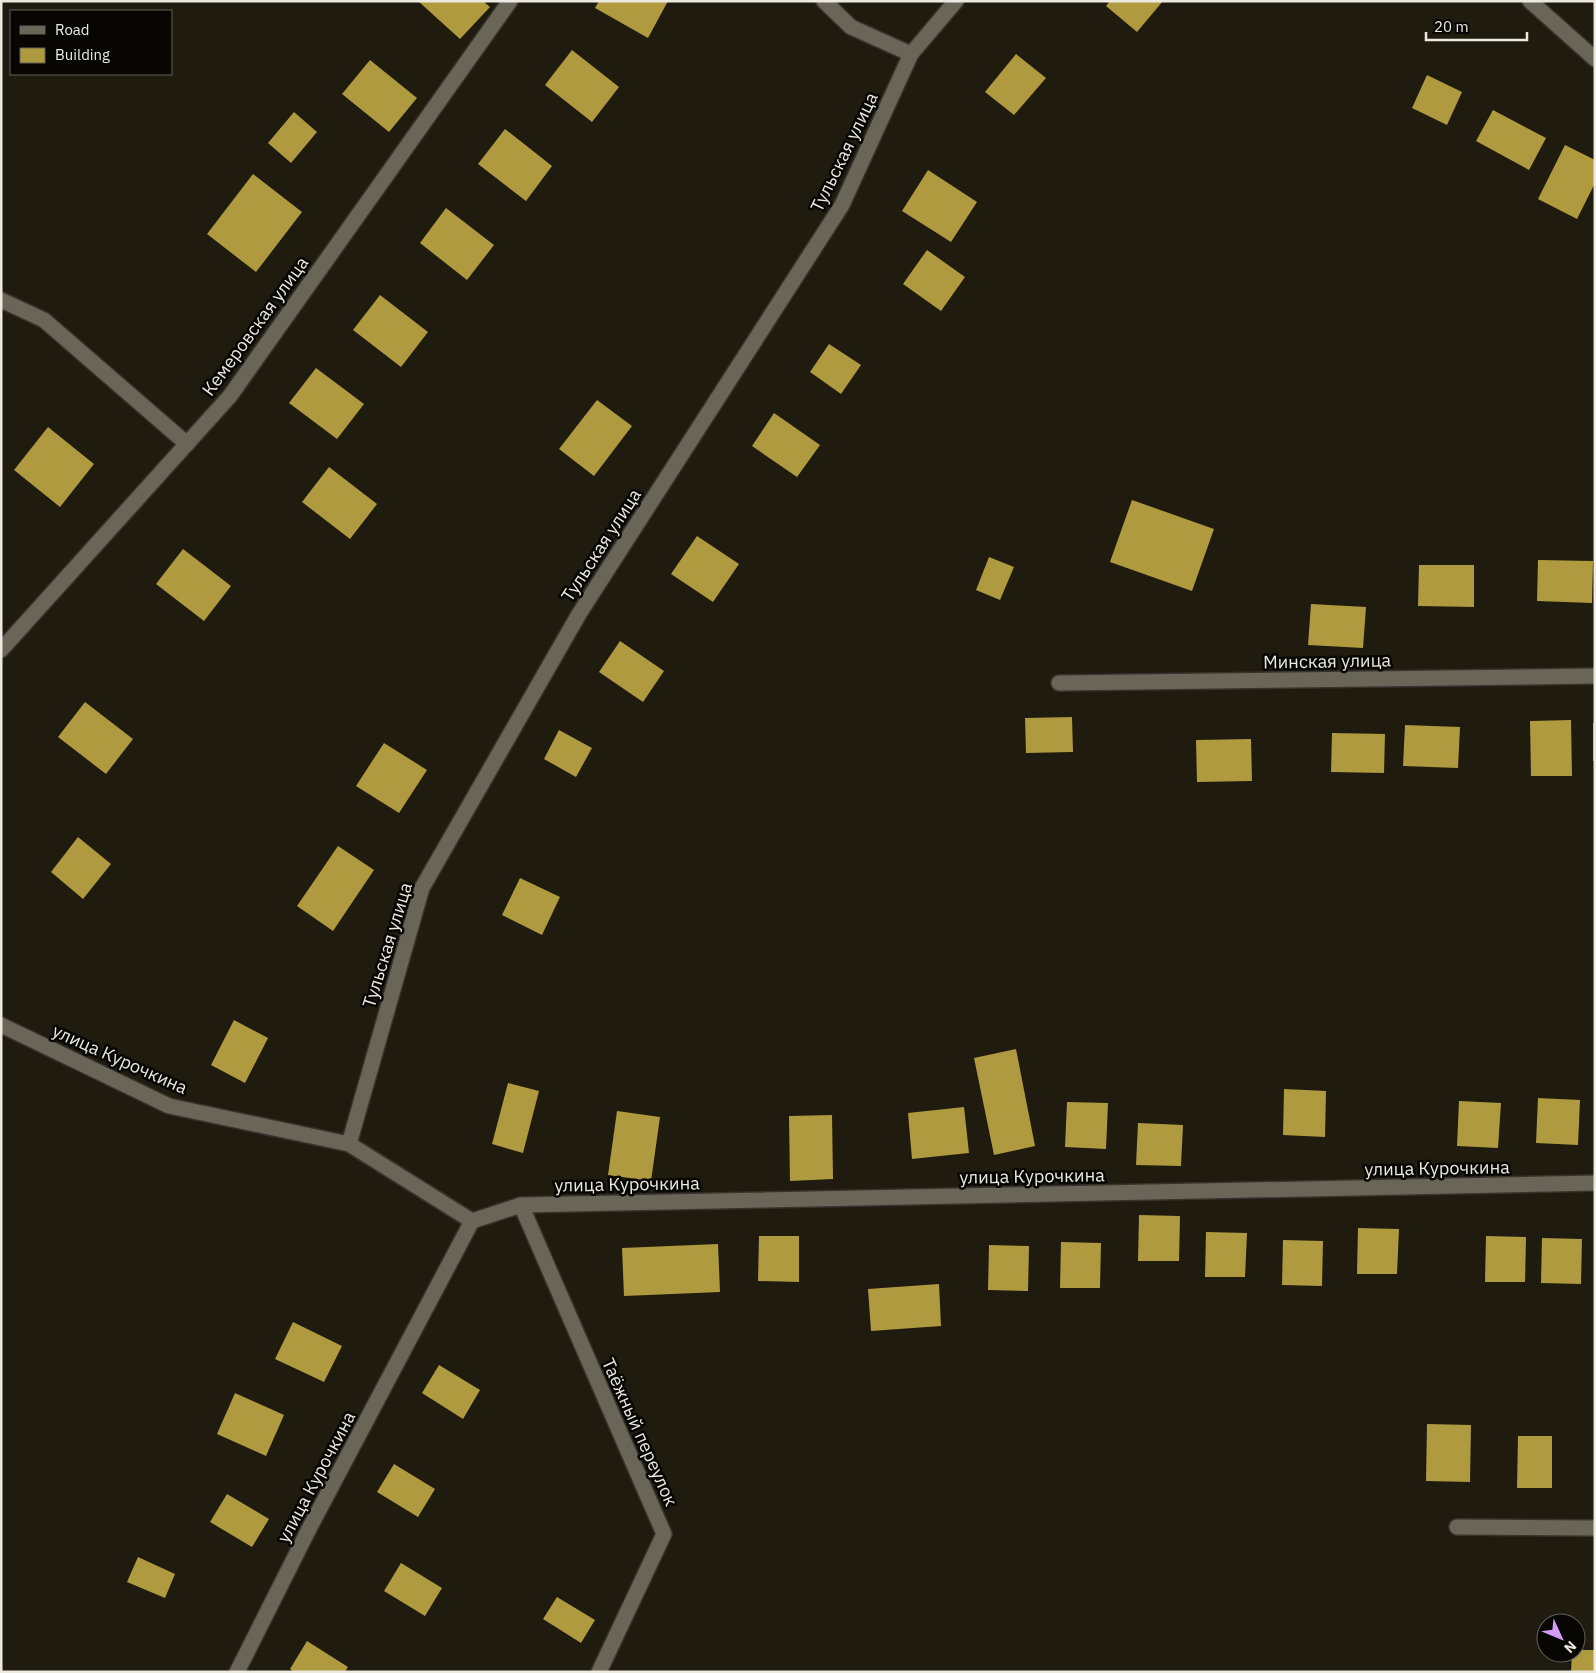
<svg xmlns="http://www.w3.org/2000/svg" width="1596" height="1673" font-family="'IBM Plex Sans',sans-serif">
<style>
.building{fill:#b09a3f}
.lines{fill:none;stroke-linecap:round;stroke-linejoin:round}
.minor-casing{stroke:#36332d;stroke-width:18}
.minor{stroke:#6a6657;stroke-width:15}
.labels{text-anchor:middle;dominant-baseline:central;stroke-width:5;stroke-linejoin:round;paint-order:stroke}
.street-label{font-size:18px;fill:#ebe9e0;stroke:#070603}
</style>
<rect width="100%" height="100%" fill="#1f1b0f"/>
<!-- building -->
<g class="building">
<polygon points="418,1 483,1 490,7 460,39"/>
<polygon points="599,1 668,1 648,38 595,8"/>
<polygon points="1110,1 1163,1 1137,32 1106,6"/>
<polygon points="572,50 619,87 592,122 545,85"/>
<polygon points="1016,54 1046,78 1014,115 985,92"/>
<polygon points="370,60 417,98 389,132 342,94"/>
<polygon points="1427,75 1462,92 1447,125 1412,108"/>
<polygon points="1493,110 1546,138 1529,170 1476,141"/>
<polygon points="294,112 317,132 291,163 268,143"/>
<polygon points="505,129 552,166 526,201 478,164"/>
<polygon points="1565,145 1595,160 1595,183 1577,219 1538,199"/>
<polygon points="928,170 977,202 951,242 902,211"/>
<polygon points="253,174 302,212 256,272 207,234"/>
<polygon points="446,208 494,245 467,280 420,243"/>
<polygon points="927,250 965,277 941,311 903,284"/>
<polygon points="380,295 428,332 401,367 353,330"/>
<polygon points="829,344 861,365 841,394 810,372"/>
<polygon points="316,368 364,404 337,439 289,403"/>
<polygon points="597,400 632,426 594,476 559,449"/>
<polygon points="774,413 820,445 797,477 752,446"/>
<polygon points="48,427 94,464 60,507 14,470"/>
<polygon points="329,467 377,504 350,539 302,502"/>
<polygon points="1132,500 1214,529 1192,591 1110,562"/>
<polygon points="697,536 739,564 713,602 671,574"/>
<polygon points="183,549 231,586 204,621 156,584"/>
<polygon points="989,557 1014,567 1000,600 976,590"/>
<polygon points="1538,560 1593,561 1592,603 1537,601"/>
<polygon points="1419,565 1474,565 1474,607 1418,606"/>
<polygon points="1311,604 1366,607 1363,648 1308,645"/>
<polygon points="620,641 664,671 643,702 599,672"/>
<polygon points="85,702 133,739 106,774 58,737"/>
<polygon points="1072,717 1073,752 1026,753 1025,718"/>
<polygon points="1571,720 1572,776 1531,776 1530,721"/>
<rect x="1593" y="723" width="2" height="38"/>
<polygon points="1405,725 1460,727 1458,768 1403,766"/>
<polygon points="559,730 592,748 576,777 544,759"/>
<polygon points="1332,733 1385,734 1384,773 1331,772"/>
<polygon points="1251,739 1252,781 1197,782 1196,740"/>
<polygon points="384,743 427,770 399,813 356,786"/>
<polygon points="78,837 111,864 83,899 51,872"/>
<polygon points="338,846 374,870 333,931 297,906"/>
<polygon points="520,878 560,897 542,935 502,915"/>
<polygon points="234,1020 268,1038 245,1083 211,1065"/>
<polygon points="1016,1049 1035,1146 994,1155 974,1058"/>
<polygon points="508,1083 539,1091 523,1153 492,1144"/>
<polygon points="1284,1089 1326,1091 1325,1137 1283,1135"/>
<polygon points="1538,1098 1580,1100 1578,1145 1536,1143"/>
<polygon points="1459,1101 1501,1103 1498,1148 1457,1146"/>
<polygon points="1067,1102 1108,1103 1106,1149 1065,1147"/>
<polygon points="964,1107 969,1153 912,1159 908,1113"/>
<polygon points="617,1111 660,1117 651,1181 608,1175"/>
<polygon points="832,1115 833,1179 790,1181 789,1116"/>
<polygon points="1138,1123 1183,1125 1181,1166 1136,1165"/>
<polygon points="1139,1215 1180,1216 1179,1261 1138,1261"/>
<polygon points="1358,1228 1399,1229 1397,1274 1357,1274"/>
<polygon points="1206,1232 1247,1233 1245,1277 1205,1277"/>
<polygon points="759,1236 799,1236 799,1282 758,1281"/>
<polygon points="1486,1236 1526,1237 1525,1282 1485,1282"/>
<polygon points="1542,1238 1582,1239 1581,1284 1541,1283"/>
<polygon points="1283,1240 1323,1241 1322,1286 1282,1285"/>
<polygon points="1061,1242 1101,1243 1100,1288 1060,1288"/>
<polygon points="718,1244 720,1292 624,1296 622,1248"/>
<polygon points="989,1245 1029,1246 1028,1291 988,1290"/>
<polygon points="939,1284 941,1326 871,1331 868,1289"/>
<polygon points="293,1322 342,1346 324,1382 275,1359"/>
<polygon points="439,1365 480,1390 463,1419 422,1393"/>
<polygon points="235,1393 284,1415 266,1456 217,1434"/>
<polygon points="1427,1424 1471,1425 1470,1482 1426,1481"/>
<polygon points="1518,1436 1552,1436 1552,1488 1517,1488"/>
<polygon points="394,1464 435,1489 418,1517 377,1492"/>
<polygon points="227,1494 269,1519 252,1547 210,1522"/>
<polygon points="138,1557 175,1574 165,1598 127,1582"/>
<polygon points="401,1563 442,1588 425,1616 384,1591"/>
<polygon points="557,1597 595,1620 581,1643 543,1619"/>
<polygon points="307,1641 348,1667 345,1672 294,1672 290,1669"/>
<polygon points="1576,1650 1595,1650 1595,1672 1571,1672 1572,1653 1576,1653"/>
</g>
<g class="lines">
<!-- minor casing -->
<g class="minor-casing">
<g id="minor">
<polyline points="824,1 851,27 911,54"/>
<polyline points="1530,1 1595,59"/>
<polyline points="1,300 44,320 187,444"/>
<polyline points="1,650 230,396 510,1"/>
<polyline points="1059,683 1595,676"/>
<polyline points="1,1025 169,1106 349,1144 472,1221 521,1205 1595,1183"/>
<polyline points="349,1144 422,888 579,614 842,205 911,54 956,1"/>
<polyline points="521,1205 664,1534 599,1672"/>
<polyline points="1457,1527 1595,1528"/>
<polyline points="237,1672 310,1527 472,1221"/>
</g>
</g>
<!-- minor -->
<use href="#minor" class="minor"/>
</g>
<g class="labels">
<!-- street labels -->
<g class="street-label">
<text transform="translate(844 152) rotate(-64)">Тульская улица</text>
<text transform="translate(255 326) rotate(-54)">Кемеровская улица</text>
<text transform="translate(601 545) rotate(-57)">Тульская улица</text>
<text transform="translate(1327 661) rotate(-1)">Минская улица</text>
<text transform="translate(387 945) rotate(-73)">Тульская улица</text>
<text transform="translate(120 1059) rotate(24)">улица Курочкина</text>
<text transform="translate(1437 1168) rotate(-1)">улица Курочкина</text>
<text transform="translate(1032 1176) rotate(-1)">улица Курочкина</text>
<text transform="translate(627 1184) rotate(-1)">улица Курочкина</text>
<text transform="translate(640 1432) rotate(66)">Таёжный переулок</text>
<text transform="translate(316 1477) rotate(-62)">улица Курочкина</text>
</g>
</g>
<!-- border -->
<rect width="1596" height="1673" fill="none" stroke="#ebe9e0" stroke-width="5"/>
<!-- legend -->
<rect x="10" y="10" width="162" height="65" fill="#070603" stroke="#62615b"/>
<rect x="20" y="26" width="25" height="8" fill="#6a6657" stroke="#62615b"/>
<text x="55" y="35" font-size="15" fill="#ebe9e0">Road</text>
<rect x="20" y="48" width="25" height="15" fill="#b09a3f" stroke="#62615b"/>
<text x="55" y="60" font-size="15" fill="#ebe9e0">Building</text>
<!-- north arrow -->
<g transform="translate(1561 1638) rotate(134)"><circle r="24" fill="#070603" stroke="#62615b"/>
<path d="M0-4L9 19L0 12L-9 19Z" fill="#d69bfa"/>
<text y="-8" font-size="14" font-weight="bold" text-anchor="middle" fill="#ebe9e0">N</text>
</g>
<!-- scale -->
<path d="M1426 32v8h101v-8" fill="none" stroke="#ebe9e0" stroke-width="2.5"/>
<text x="1434" y="32" font-size="15" fill="#ebe9e0" stroke="#070603" stroke-width="4" paint-order="stroke">20 m</text>
</svg>
